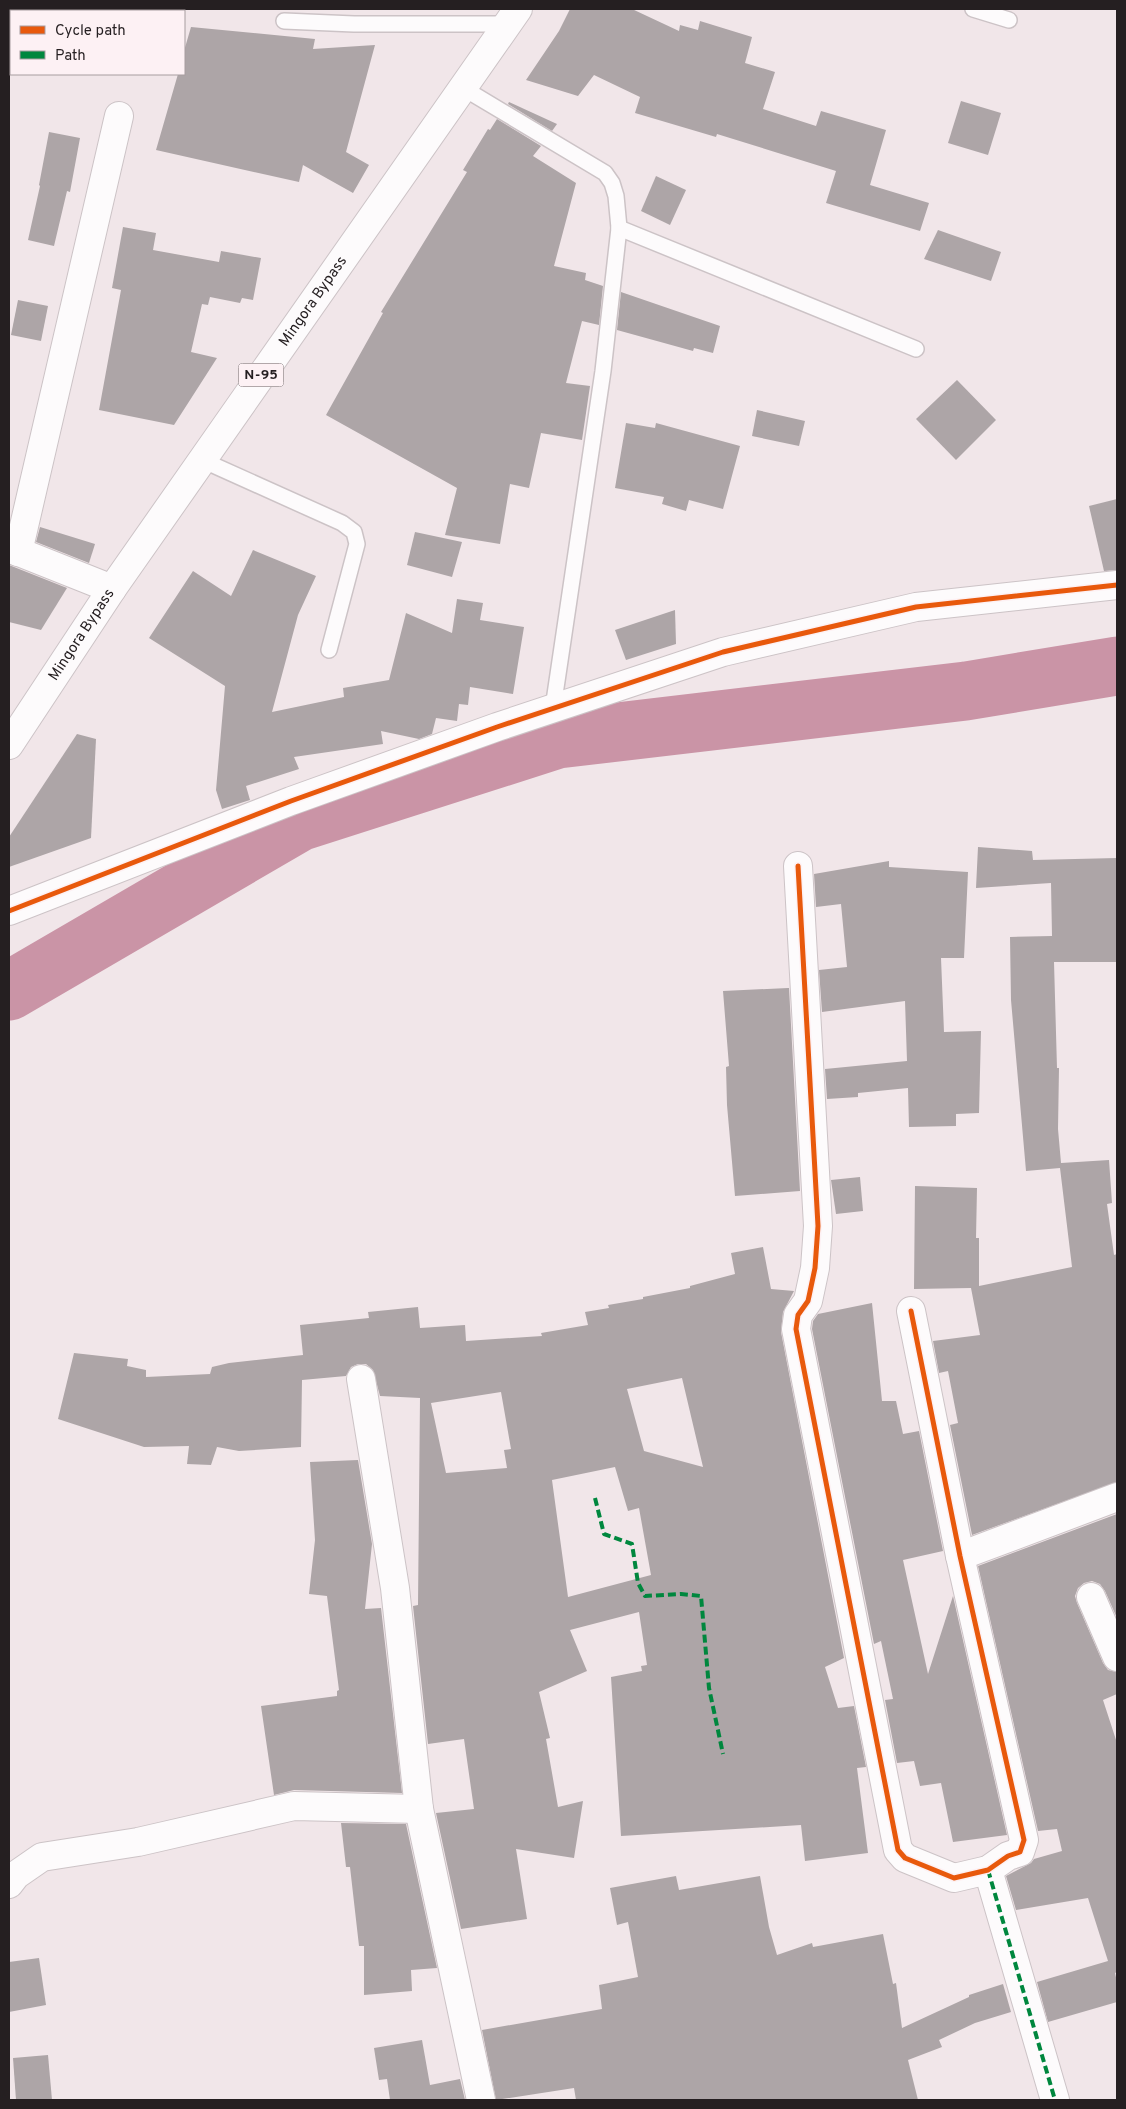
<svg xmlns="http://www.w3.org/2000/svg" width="1126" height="2109" font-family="Overpass,sans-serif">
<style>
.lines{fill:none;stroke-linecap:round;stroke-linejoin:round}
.river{stroke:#ca94a6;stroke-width:59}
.building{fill:#ada5a7;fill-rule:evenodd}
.lane-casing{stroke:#ccc3c6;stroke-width:18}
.street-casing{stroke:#ccc3c6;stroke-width:30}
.highway-casing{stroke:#ccc3c6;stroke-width:30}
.lane{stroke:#fdfbfc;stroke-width:15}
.street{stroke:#fdfbfc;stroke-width:28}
.highway{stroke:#fdfbfc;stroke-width:28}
.quiet{stroke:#00873e;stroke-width:4;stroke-dasharray:8 4;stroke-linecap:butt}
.cycleway-casing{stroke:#fdf1f4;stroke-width:8}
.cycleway{stroke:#e8590c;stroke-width:5}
.labels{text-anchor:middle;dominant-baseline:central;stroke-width:4;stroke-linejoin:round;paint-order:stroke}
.shield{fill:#fdf1f4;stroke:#665e60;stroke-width:1}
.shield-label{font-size:14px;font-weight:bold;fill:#251f21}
.street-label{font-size:15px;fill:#251f21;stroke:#fdf1f4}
</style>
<rect width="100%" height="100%" fill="#f1e6e9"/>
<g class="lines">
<!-- river -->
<polyline class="river" points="9,991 299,822 558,739 966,691 1117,666"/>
</g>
<!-- building -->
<g class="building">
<polygon points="570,9 632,9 679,31 680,25 698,30 700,21 752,37 745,63 775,72 763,109 816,126 821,111 886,130 870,185 929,203 920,231 826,203 836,171 717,134 716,137 635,113 640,97 594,75 578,96 526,80 559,31"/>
<polygon points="191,27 315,39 313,49 375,45 346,152 369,165 353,193 303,165 299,182 156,150 178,74 184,74 184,51"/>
<polygon points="961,101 1001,113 988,155 948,143"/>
<polygon points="509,102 557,124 552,131 508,104"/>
<polygon points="497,119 541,146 533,156 576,183 554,266 586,273 585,280 603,286 599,325 582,321 566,383 590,386 582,440 541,433 529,488 510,484 500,544 445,535 457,488 326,415 383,313 381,312 467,172 463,170 488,129 490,130"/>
<polygon points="49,132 80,138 70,192 67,191 54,246 28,240 40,186 39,185"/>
<polygon points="656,176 686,190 670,225 641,211"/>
<polygon points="123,227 156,233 153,250 219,262 221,251 261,258 253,300 242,298 240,303 210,297 208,305 202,304 191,352 217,358 174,425 99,410 121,290 112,288"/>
<polygon points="938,230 1001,252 991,281 924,259"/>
<polygon points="621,292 720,326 713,353 694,348 693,351 617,330"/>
<polygon points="18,300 48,306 41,341 11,335"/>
<polygon points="957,380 996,420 956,460 916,419"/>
<polygon points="757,410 805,421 799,446 752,436"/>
<polygon points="626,423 655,428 656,423 740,446 723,509 689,500 686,511 662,504 664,497 615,488"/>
<polygon points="1117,499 1117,570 1104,571 1089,506"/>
<polygon points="40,527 95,544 89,563 36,542"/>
<polygon points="415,532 462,542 452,577 407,565"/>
<polygon points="253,550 316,576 298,615 272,712 344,697 343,688 389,680 406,613 452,633 457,599 483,603 480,620 524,627 513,694 470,687 468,705 459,704 457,721 436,718 432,734 419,739 381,731 383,744 294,757 299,769 246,786 250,800 222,809 216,790 225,686 149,638 193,571 231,596"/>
<polygon points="9,565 67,588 41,630 9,622"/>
<polygon points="675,610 676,644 626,660 615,630"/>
<polygon points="77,734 96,739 91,838 9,867 9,837"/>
<polygon points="978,847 1032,851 1033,860 1117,858 1117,962 1054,962 1057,1068 1059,1068 1058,1129 1061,1163 1109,1160 1112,1203 1107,1204 1114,1255 1117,1254 1117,1482 972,1535 950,1425 958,1423 948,1371 939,1373 933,1341 980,1335 971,1288 914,1289 915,1186 977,1188 976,1238 979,1238 979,1286 1072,1267 1060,1168 1026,1171 1011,1000 1010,937 1052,936 1051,883 976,888"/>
<polygon points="889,861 889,867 968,872 964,958 941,958 944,1032 981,1031 979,1113 956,1114 956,1126 909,1127 908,1088 858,1093 858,1097 827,1099 825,1069 907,1061 905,1001 822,1012 819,970 847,967 841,904 816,907 814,874"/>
<polygon points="788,988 789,988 800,1191 735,1196 727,1105 726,1067 729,1066 723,991"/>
<polygon points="860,1177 863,1211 836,1214 831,1180"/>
<path d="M763,1247L771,1289L794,1291L783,1312L781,1332L844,1658L825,1667L838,1708L854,1706L866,1767L857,1768L868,1853L805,1861L801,1825L621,1836L611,1677L642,1671L641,1666L647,1665L639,1612L570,1630L587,1671L539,1692L550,1738L546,1739L558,1807L583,1801L574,1858L516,1849L527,1919L461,1929L436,1813L474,1809L464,1739L428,1744L413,1606L418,1605L420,1398L380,1396L373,1370L366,1364H358L351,1367L346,1376L302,1380L301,1447L239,1451L217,1447L211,1465L187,1464L189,1446L144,1447L58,1419L74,1353L128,1359L127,1366L146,1370V1377L210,1374L212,1367L229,1363L303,1355L300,1325L369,1318L368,1312L418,1307L420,1328L465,1325L466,1341L542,1336L541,1333L588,1325L585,1312L609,1308L608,1305L643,1299V1297L690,1288V1286L735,1274L731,1253ZM682,1378L703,1467L644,1451L627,1389ZM501,1392L511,1449L504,1450L507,1468L446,1473L431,1403ZM615,1467L628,1511L639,1508L651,1575L568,1597L552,1480Z"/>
<polygon points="872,1303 882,1401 896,1401 903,1434 919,1431 943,1551 903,1560 928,1674 953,1596 1007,1835 953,1842 941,1783 920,1786 914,1761 897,1763 885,1700 893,1699 881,1641 874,1644 812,1329 813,1321 818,1314"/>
<polygon points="358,1460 372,1544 365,1609 381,1608 402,1793 294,1790 274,1795 261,1706 337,1696 337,1691 339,1690 327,1596 309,1594 315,1540 310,1462"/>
<polygon points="1117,1514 1117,1618 1105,1591 1100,1584 1092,1581 1084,1583 1078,1588 1075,1596 1077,1603 1103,1663 1108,1670 1117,1672 1117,1694 1103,1700 1117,1743 1117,1972 1115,1973 1117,1982 1117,2002 1048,2022 1037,1982 1108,1961 1088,1898 1016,1910 1006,1876 1031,1863 1034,1859 1062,1851 1057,1829 1038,1831 978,1566"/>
<polygon points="341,1823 406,1824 437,1968 411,1970 412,1991 364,1995 364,1946 359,1946 350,1867 346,1867"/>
<polygon points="676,1876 679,1890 760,1876 769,1927 777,1955 812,1943 813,1947 883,1934 893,1984 896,1983 902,2028 969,1997 969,1995 1003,1984 1011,2012 975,2023 939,2040 942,2047 908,2060 918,2100 576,2100 574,2088 496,2100 482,2030 602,2009 599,1985 638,1977 628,1922 617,1925 610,1888"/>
<polygon points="39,1958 46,2005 9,2012 9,1962"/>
<polygon points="422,2040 430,2085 460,2079 465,2100 390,2100 387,2079 379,2080 374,2048"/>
<polygon points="48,2055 52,2100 16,2100 13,2058"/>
</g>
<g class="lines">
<!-- lane casing -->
<g class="lane-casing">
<g id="lane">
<polyline points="973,9 1009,20"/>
<polyline points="284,21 354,24 507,24"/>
<polyline points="463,88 605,173 612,183 616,196 619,228 603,371 553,708"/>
<polyline points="619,228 916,349"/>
<polyline points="202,460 342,523 354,532 357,544 329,650"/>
</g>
</g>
<!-- street casing -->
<g class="street-casing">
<g id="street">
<polyline points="9,548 112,589"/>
<polyline points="18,552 119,116"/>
<polyline points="798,866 818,1226 815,1268 808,1301 798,1315 796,1329 898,1850 905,1858 954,1878 988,1870 1008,1856 1020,1852 1024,1840 960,1556 911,1311"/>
<polyline points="9,911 291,801 497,727 723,652 916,607 1117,585"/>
<polyline points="361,1379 395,1588 419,1809 481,2100"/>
<polyline points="960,1556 1117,1497"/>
<polyline points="1091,1597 1117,1657"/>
<polyline points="988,1870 1055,2100"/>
<polyline points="9,1884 16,1875 42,1857 138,1842 294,1806 419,1809"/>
</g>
</g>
<!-- highway casing -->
<g class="highway-casing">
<g id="highway">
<path id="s1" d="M9,745L112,589L518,9"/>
</g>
</g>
<!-- lane -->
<use href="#lane" class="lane"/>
<!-- street -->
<use href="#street" class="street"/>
<!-- highway -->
<use href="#highway" class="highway"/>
<!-- quiet -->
<g class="quiet">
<polyline points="595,1498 604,1534 632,1544 638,1583 645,1596 681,1594 701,1596 709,1688 723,1754"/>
<polyline points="988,1870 1055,2100"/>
</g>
<!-- cycleway casing -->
<g class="cycleway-casing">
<g id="cycleway">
<polyline points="798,866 818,1226 815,1268 808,1301 798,1315 796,1329 898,1850 905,1858 954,1878 988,1870 1008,1856 1020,1852 1024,1840 960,1556 911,1311"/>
<polyline points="9,911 291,801 497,727 723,652 916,607 1117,585"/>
</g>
</g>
<!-- cycleway -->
<use href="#cycleway" class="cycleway"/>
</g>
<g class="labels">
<!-- shield labels -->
<rect class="shield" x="238.5" y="363.5" width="45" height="23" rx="4"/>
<g class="shield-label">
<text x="261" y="375">N-95</text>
</g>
<!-- street labels -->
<g class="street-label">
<text stroke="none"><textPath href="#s1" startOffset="538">Mingora Bypass</textPath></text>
<text stroke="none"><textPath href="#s1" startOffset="132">Mingora Bypass</textPath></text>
</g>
</g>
<!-- border -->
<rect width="1126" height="2109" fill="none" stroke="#251f21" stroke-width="20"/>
<!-- legend -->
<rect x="10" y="10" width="175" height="65" fill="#fdf1f4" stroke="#a79da0"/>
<rect x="20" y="26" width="25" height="8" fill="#e8590c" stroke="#a79da0"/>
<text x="55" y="35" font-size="15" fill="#251f21">Cycle path</text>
<rect x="20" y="51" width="25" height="8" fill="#00873e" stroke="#a79da0"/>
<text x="55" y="60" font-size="15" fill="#251f21">Path</text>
</svg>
